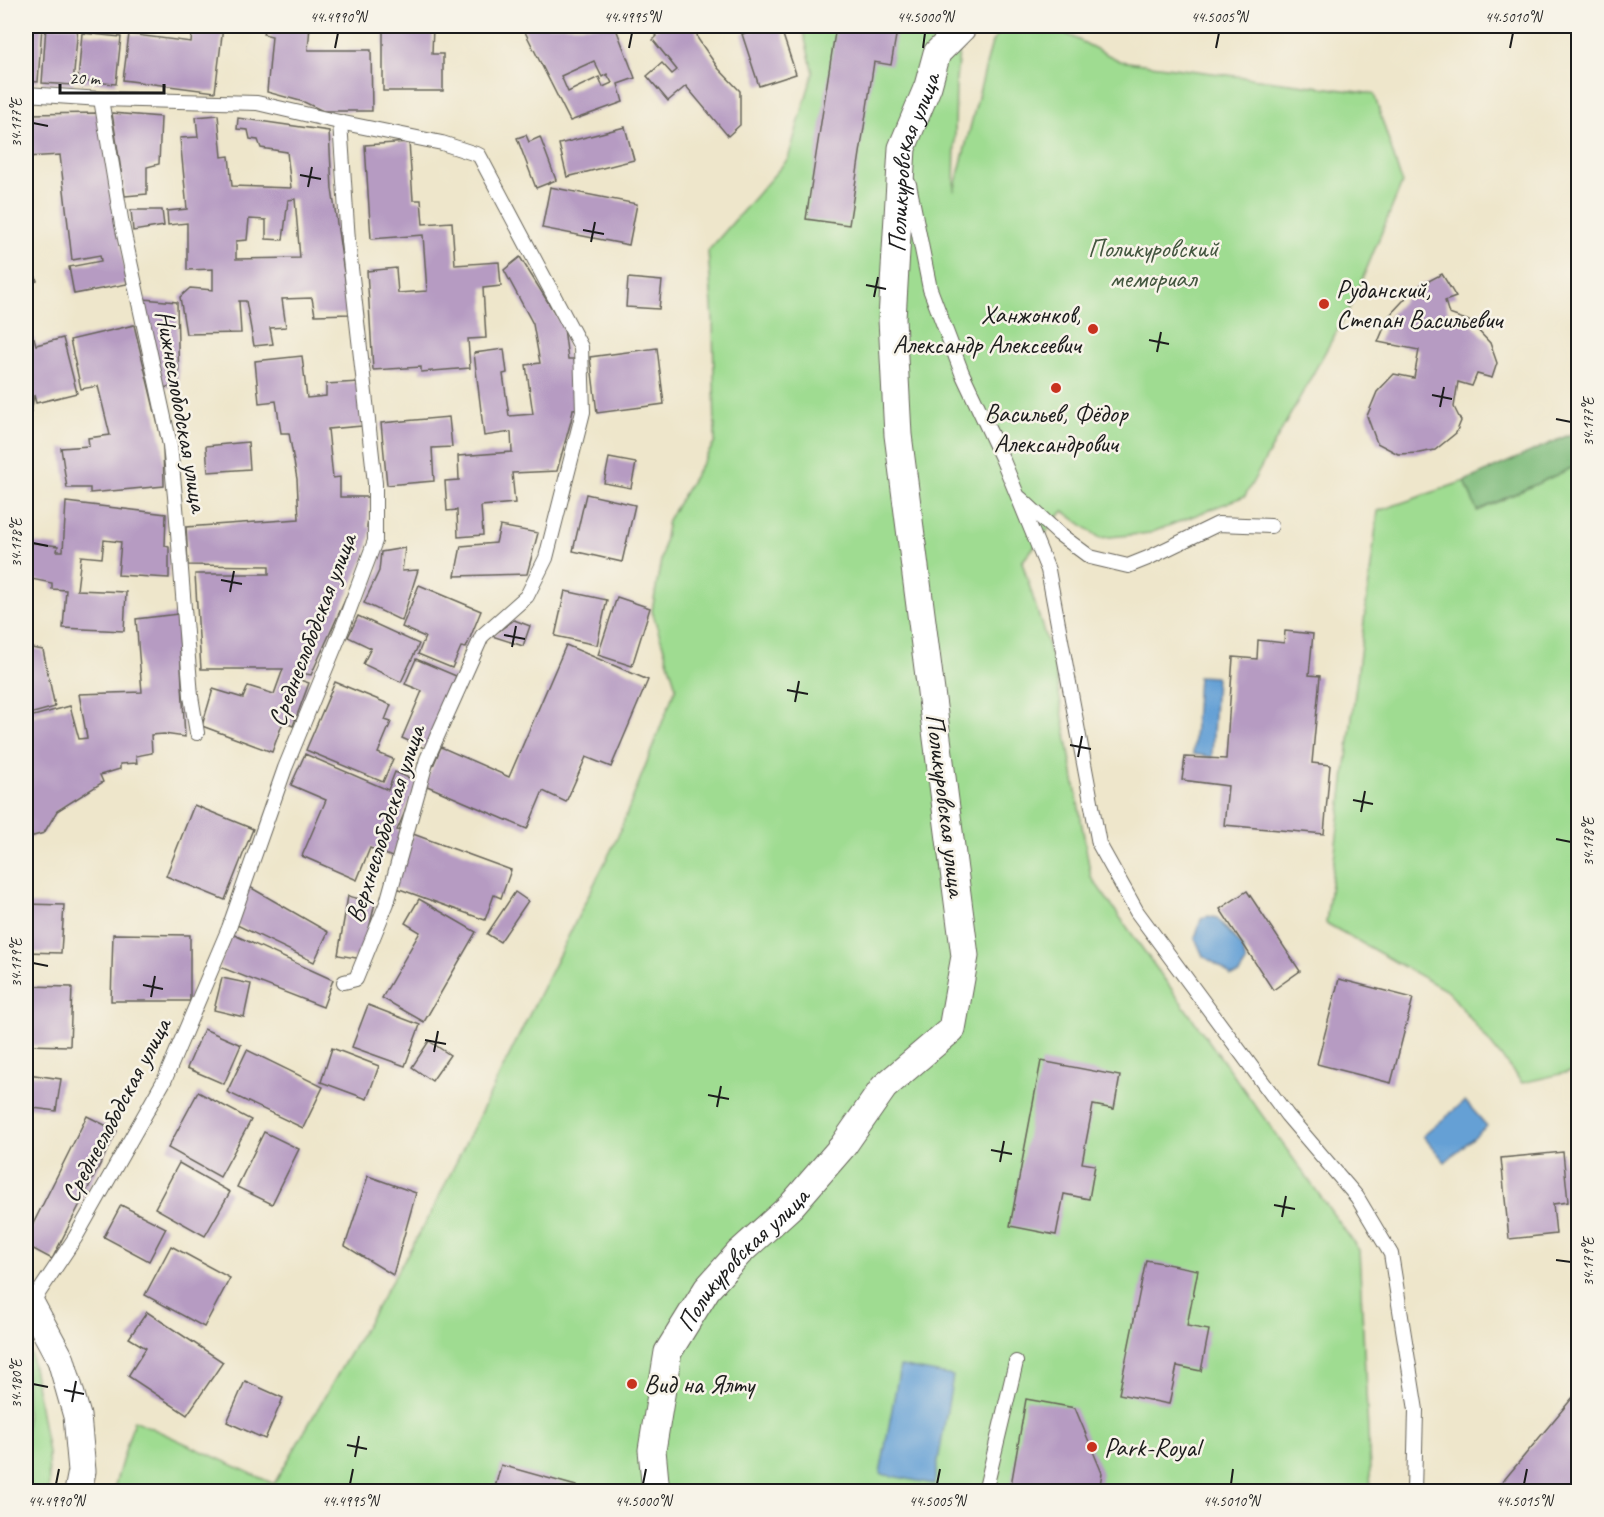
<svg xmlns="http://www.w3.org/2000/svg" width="1604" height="1517" font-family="Caveat,sans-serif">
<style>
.green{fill:#9fdc91;stroke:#5e7c56;stroke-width:1.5}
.forest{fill:#7fbc7b;stroke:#4e6c4c;stroke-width:1.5}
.water{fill:#65a0d5;stroke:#405e78;stroke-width:1.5}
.building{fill:#b69bc2;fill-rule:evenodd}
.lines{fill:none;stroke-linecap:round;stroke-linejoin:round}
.lane-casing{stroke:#666359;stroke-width:16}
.street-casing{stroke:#666359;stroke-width:29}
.lane{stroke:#fff;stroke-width:14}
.street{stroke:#fff;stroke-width:27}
.ticks{fill:none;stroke:#1c1c1c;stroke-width:2}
.poi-dot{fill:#c8321e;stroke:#f7f3e8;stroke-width:2}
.labels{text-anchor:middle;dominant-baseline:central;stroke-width:5;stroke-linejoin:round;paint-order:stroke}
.street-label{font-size:26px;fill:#1c1c1c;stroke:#f7f3e8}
.park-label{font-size:26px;fill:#43563f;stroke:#f7f3e8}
.poi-label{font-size:26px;fill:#1c1c1c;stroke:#f7f3e8;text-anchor:start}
.neatline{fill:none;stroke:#1c1c1c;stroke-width:2}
.ticks-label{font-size:15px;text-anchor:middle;fill:#1c1c1c}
</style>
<rect width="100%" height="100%" fill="#f7f3e8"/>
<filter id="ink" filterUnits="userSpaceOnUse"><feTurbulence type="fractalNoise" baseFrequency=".0167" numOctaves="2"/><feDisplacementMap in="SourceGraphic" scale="12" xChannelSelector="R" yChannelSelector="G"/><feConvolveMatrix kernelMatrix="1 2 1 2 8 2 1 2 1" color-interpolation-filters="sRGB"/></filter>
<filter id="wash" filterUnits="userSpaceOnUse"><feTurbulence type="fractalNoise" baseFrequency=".008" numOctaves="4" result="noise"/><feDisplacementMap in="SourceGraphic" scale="24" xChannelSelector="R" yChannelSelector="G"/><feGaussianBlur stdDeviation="1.35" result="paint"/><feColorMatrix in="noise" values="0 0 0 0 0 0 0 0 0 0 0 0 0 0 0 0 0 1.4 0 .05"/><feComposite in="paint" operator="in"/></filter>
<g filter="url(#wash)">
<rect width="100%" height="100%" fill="#eee6cb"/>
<!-- green -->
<g class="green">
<polygon points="802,26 962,26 956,79 954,191 992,42 1004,26 1051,26 1120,61 1374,94 1402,183 1353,302 1245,496 1150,533 1100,538 1063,511 1022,562 1054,665 1091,877 1359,1250 1371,1491 113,1492 134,1420 274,1484 430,1215 618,836 676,687 652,611 668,520 715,442 713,320 708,251 788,159 813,73"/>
<polygon points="1578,465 1578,1070 1522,1083 1449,992 1326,923 1378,511 1465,481 1478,511"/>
<polygon points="26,1348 31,1355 48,1453 49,1491 26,1491"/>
</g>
<!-- forest -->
<polygon class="forest" points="1578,431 1578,465 1477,511 1465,481"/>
<!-- water -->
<g class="water">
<polygon points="1198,676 1216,677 1212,757 1193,754"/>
<polygon points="1208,916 1217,918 1231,934 1243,949 1246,963 1239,974 1231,976 1221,967 1203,956 1195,938 1201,919"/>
<polygon points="1465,1101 1487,1126 1445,1162 1423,1136"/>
<polygon points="900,1366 953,1376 934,1484 880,1474"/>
</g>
<g id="blocks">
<!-- building -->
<g class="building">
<polygon points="26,26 42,26 38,82 26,81"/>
<polygon points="46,26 78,26 73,85 42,83"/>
<polygon points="193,26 223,27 215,92 123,80 129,34 191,42"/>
<polygon points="265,26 310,26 308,50 371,50 372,111 323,111 304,102 267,92 272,36 263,34"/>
<polygon points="383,26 433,26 432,54 443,54 443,91 383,91"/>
<path d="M522,26H615L635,78L618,84L623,102L570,121ZM594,61L602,77L607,74L612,83L603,87L599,77L568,92L561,76Z"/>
<polygon points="661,26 695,26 698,39 718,68 740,91 740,125 728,136 686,86 668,101 647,76 662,63 672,74 677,70 653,40 657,36 653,31"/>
<polygon points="768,26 780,26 796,74 759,86 742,34"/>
<polygon points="836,26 879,26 879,27 897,30 891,65 874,62 849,225 806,219"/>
<polygon points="919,26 931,26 924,31"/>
<polygon points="82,33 121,37 116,84 78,81"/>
<polygon points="100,113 127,284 74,294 69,267 101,261 100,255 72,260 60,155 26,157 26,114"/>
<polygon points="112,113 161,117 159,164 147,167 147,194 125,196"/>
<path d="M218,115L222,157L229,156L232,186L291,188L287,152L261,148L258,140L250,139L248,130L237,129L238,118L329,131L332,189L350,314L315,315L312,298L282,299L286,327L270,328L273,344L254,346L246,301H239L241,333L186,334L180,297L190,288L213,290V269L187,270V223L168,225L167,211L187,209L180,138L198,137L196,117ZM295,199L300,258L236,259V241L247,240L249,219L266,220V239L283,240L288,200Z"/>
<polygon points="625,127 634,160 567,177 559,144"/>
<polygon points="526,135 529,142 540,137 556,180 536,188 517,138"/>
<polygon points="409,142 413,200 421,200 423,224 452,222 455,265 499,262 501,286 483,288 486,338 468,339 470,368 421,372 421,367 373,370 367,271 396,268 398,293 427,291 423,235 371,239 365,145"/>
<polygon points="550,187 637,204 629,245 542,228"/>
<polygon points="131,210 162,210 164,226 133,231"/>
<polygon points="520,257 564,328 568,359 574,359 581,408 573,409 571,421 557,471 512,473 515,503 481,506 483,535 458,537 457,510 447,511 445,481 459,480 458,456 512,452 511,432 484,436 474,353 504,349 507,373 503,374 509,416 533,414 526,365 540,363 533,324 504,270"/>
<polygon points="30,259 37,281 26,285 26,261"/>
<polygon points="1442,274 1456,297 1445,301 1449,314 1469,321 1490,343 1497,363 1492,378 1477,374 1472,386 1458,382 1454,407 1461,421 1456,433 1435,450 1419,453 1398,454 1377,443 1367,416 1377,392 1394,374 1414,378 1419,350 1378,342 1389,316 1415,288"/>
<polygon points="628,278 662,281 659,309 626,307"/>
<polygon points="143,299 177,302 179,388 162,387"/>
<polygon points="134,325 163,446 164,486 90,493 90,488 67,488 61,448 89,446 88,438 110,435 98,386 81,389 70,340"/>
<polygon points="34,338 36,345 63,338 77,393 36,403 34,395 28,433 26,433 26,340"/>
<polygon points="657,348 664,404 597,413 590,357"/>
<polygon points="302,356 307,398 326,396 326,384 359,382 362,426 328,429 333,478 340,477 340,497 370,497 367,527 372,526 365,556 311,675 296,672 294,678 309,683 293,726 283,722 272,752 202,726 213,689 243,698 248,686 274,694 283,669 201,669 195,574 269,574 269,566 188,565 186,527 299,519 297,479 289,433 281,433 276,401 259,403 255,361"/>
<polygon points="449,417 452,447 432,448 434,481 387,485 381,423"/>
<polygon points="248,442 250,469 208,472 206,446"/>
<polygon points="609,458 636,463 631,488 604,483"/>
<polygon points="586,494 635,505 622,562 573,551"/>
<polygon points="66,502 166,514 165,546 169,547 169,578 118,575 121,542 104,540 102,558 81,556 77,590 126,592 124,631 63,628 66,590 52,589 52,583 26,578 26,542 58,546 57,551 63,551"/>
<polygon points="500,526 538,533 527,574 455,576 461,546 496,543"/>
<polygon points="405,548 402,571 418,570 402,621 364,603 379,571 381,552"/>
<polygon points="419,585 481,611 466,648 461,647 452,668 418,654 425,637 402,627"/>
<polygon points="565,591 607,600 597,645 555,636"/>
<polygon points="617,597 650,608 632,666 598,655"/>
<polygon points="178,614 185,737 164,734 151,735 152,753 136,756 137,763 120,764 120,769 100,775 103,782 57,811 44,833 26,838 26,718 70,706 79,739 87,738 79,694 142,692 136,619"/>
<polygon points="358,616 419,644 401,682 363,664 371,648 348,637"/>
<polygon points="514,620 530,626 523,646 492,636"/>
<polygon points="1285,631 1313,634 1309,675 1320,676 1312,763 1330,765 1324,834 1224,825 1228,786 1182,780 1185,757 1226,759 1233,657 1257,659 1258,640 1284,643"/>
<polygon points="566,645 648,680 611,767 586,757 566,802 543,791 527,829 425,785 441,747 509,777"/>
<polygon points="26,647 43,650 55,707 26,715"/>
<polygon points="416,659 456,676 426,749 402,738 422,691 405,684"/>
<polygon points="335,682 391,705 385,720 391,722 378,753 393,759 383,782 306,750"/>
<polygon points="305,754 388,790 395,772 418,782 397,830 403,832 392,857 370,848 357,880 302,856 326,800 291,785"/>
<polygon points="194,805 253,829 225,900 166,876"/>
<polygon points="413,834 511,870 501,898 494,895 485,920 394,887"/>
<polygon points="248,886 328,932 314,962 235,924"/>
<polygon points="1247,891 1300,971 1273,990 1220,909"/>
<polygon points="515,892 528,901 500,942 487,934"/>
<polygon points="348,896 375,903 362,959 338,955"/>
<polygon points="419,899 476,932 424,1022 382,998 420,932 405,923"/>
<polygon points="26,904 64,905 61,953 26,952"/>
<polygon points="230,933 333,980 323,1007 220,967"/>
<polygon points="113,934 190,935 190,1001 111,1001"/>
<polygon points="222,978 251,984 244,1017 214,1010"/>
<polygon points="1339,979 1413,998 1391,1083 1317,1064"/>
<polygon points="26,986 72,987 70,1046 26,1045"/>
<polygon points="368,1005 420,1025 405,1066 352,1047"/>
<polygon points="204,1029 241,1045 224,1084 187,1068"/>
<polygon points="429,1041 450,1055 432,1081 412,1067"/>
<polygon points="332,1048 379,1066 367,1099 321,1082"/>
<polygon points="247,1050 323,1087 303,1128 227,1092"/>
<polygon points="1041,1061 1120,1076 1114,1109 1093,1105 1082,1163 1095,1165 1089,1199 1064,1194 1056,1235 1010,1226"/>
<polygon points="28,1074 61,1079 56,1111 26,1107 26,1091"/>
<polygon points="198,1092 251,1120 220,1177 168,1148"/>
<polygon points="87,1116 117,1131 52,1259 26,1245 26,1238"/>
<polygon points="264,1132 299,1149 272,1204 237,1187"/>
<polygon points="1563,1152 1568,1202 1553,1204 1556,1234 1509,1239 1501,1158"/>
<polygon points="179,1163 230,1192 205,1236 155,1208"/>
<polygon points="368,1176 416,1193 393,1275 345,1246"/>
<polygon points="121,1205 166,1228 149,1261 104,1237"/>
<polygon points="171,1246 230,1278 204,1327 145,1295"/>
<polygon points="1146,1260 1198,1270 1187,1326 1209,1330 1201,1371 1177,1366 1169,1404 1119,1394"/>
<polygon points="147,1312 223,1362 187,1415 128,1376 146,1348 129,1338"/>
<polygon points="245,1381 283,1398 265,1439 227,1422"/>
<polygon points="1578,1391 1578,1491 1495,1491"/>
<polygon points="1026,1399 1075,1408 1102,1473 1099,1491 1010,1491"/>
<polygon points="501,1465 594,1491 494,1491"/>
</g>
</g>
</g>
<g filter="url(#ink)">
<use href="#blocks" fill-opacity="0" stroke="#666359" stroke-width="1.5"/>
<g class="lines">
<!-- lane casing -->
<g class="lane-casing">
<g id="lane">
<polyline points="26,94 101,99 257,103 339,122 442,143 479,155 581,347 583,412 546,558 527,596 482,636 427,759 387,903 356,979 344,982"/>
<polyline points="101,99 122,225 170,445 176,507 191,696 197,733"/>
<polyline points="909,184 930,289 962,373 1002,458 1048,570 1099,844 1137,912 1287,1115 1357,1197 1391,1254 1416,1410 1414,1492"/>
<polyline points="1020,498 1059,534 1090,557 1128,566 1148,558 1218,524 1271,526"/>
<polyline points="31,1304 75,1238 165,1079 229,928 285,768 342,629 375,541 375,483 348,241 340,122"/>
<polyline points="985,1492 1016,1362"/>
</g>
</g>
<!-- street casing -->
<g class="street-casing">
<g id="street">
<polyline points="26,1298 31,1304 61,1360 77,1416 82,1471 78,1492"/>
<path id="s1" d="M656,1492L652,1450L668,1352L707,1289L739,1253L791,1206L843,1146L884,1087L952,1029L965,956L898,435L892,319L902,148L928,86L937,53L962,28L963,26"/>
</g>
</g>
<!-- lane -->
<use href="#lane" class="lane"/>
<!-- street -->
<use href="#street" class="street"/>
</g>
</g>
<!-- ticks -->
<path class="ticks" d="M335,48L338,33M629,48L632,33M923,48L925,33M1216,48L1219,33M1510,48L1513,33M33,123L48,126M300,175L321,179M308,187L312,167M583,230L604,234M591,242L595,222M866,285L886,289M874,297L878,277M1149,340L1169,344M1157,352L1161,332M1432,395L1452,399M1440,407L1444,387M1556,419L1571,422M33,543L48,546M221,580L242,584M230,592L234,571M504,635L525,639M512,647L516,626M787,690L808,694M795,702L799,681M1070,745L1091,749M1078,757L1082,736M1353,800L1373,804M1361,812L1365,791M1556,839L1571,842M33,963L48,966M143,985L163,989M151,997L155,976M425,1040L446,1044M434,1052L438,1031M708,1095L729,1099M717,1107L721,1086M991,1150L1012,1154M1000,1162L1004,1141M1274,1205L1295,1209M1282,1217L1286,1196M1556,1260L1571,1262M33,1384L48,1387M64,1390L84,1394M72,1402L76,1381M347,1445L367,1449M355,1457L359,1436M56,1484L59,1469M350,1484L353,1469M643,1484L646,1469M937,1484L940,1469M1231,1484L1233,1469M1524,1484L1527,1469"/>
<!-- markers -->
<g class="poi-dot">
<circle cx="1324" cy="304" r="6"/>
<circle cx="1093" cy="329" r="6"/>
<circle cx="1056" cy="388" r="6"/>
<circle cx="632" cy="1384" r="6"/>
<circle cx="1092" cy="1447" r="6"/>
</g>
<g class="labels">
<!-- street labels -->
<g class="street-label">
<text stroke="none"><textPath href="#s1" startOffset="1449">Поликуровская улица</textPath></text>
<text transform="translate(182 411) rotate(80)">Нижнеслободская улица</text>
<text transform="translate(312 630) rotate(-69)">Среднеслободская улица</text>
<text transform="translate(946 805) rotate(83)">Поликуровская улица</text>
<text transform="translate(385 824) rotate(-72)">Верхнеслободская улица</text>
<text transform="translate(116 1110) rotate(-62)">Среднеслободская улица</text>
<text stroke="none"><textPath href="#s1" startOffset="261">Поликуровская улица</textPath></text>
</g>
<!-- park labels -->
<g class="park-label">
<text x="1153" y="248">Поликуровский<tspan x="1153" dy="30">мемориал</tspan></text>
</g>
<!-- poi labels -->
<g class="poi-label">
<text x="1336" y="289">Руданский,<tspan x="1336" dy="30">Степан Васильевич</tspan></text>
<text x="1081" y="314" text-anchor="end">Ханжонков,<tspan x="1081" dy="30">Александр Алексеевич</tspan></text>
<text x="1056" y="413" text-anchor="middle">Васильев, Фёдор<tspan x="1056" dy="30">Александрович</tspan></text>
<text x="644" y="1384">Вид на Ялту</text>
<text x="1104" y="1447">Park-Royal</text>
</g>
</g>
<!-- margin -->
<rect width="1604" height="1517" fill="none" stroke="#f7f3e8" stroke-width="66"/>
<!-- scale -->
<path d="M60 84v9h104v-9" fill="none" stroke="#1c1c1c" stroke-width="3"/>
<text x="69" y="84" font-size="18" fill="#1c1c1c" stroke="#f7f3e8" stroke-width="4.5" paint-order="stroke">20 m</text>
<rect x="33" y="33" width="1538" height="1451" class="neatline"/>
<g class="ticks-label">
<text x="338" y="22">44.4990°N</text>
<text x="632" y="22">44.4995°N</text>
<text x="925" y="22">44.5000°N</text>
<text x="1219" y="22">44.5005°N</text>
<text x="1513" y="22">44.5010°N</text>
<text transform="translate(16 123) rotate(-90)" y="5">34.177°E</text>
<text transform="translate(1588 422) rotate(-90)" y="5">34.177°E</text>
<text transform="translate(16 543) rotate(-90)" y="5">34.178°E</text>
<text transform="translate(1588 842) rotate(-90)" y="5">34.178°E</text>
<text transform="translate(16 963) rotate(-90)" y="5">34.179°E</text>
<text transform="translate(1588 1262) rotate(-90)" y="5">34.179°E</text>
<text transform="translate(16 1384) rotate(-90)" y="5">34.180°E</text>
<text x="56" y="1506">44.4990°N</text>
<text x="350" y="1506">44.4995°N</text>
<text x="643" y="1506">44.5000°N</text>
<text x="937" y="1506">44.5005°N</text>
<text x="1231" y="1506">44.5010°N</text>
<text x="1524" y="1506">44.5015°N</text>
</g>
</svg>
